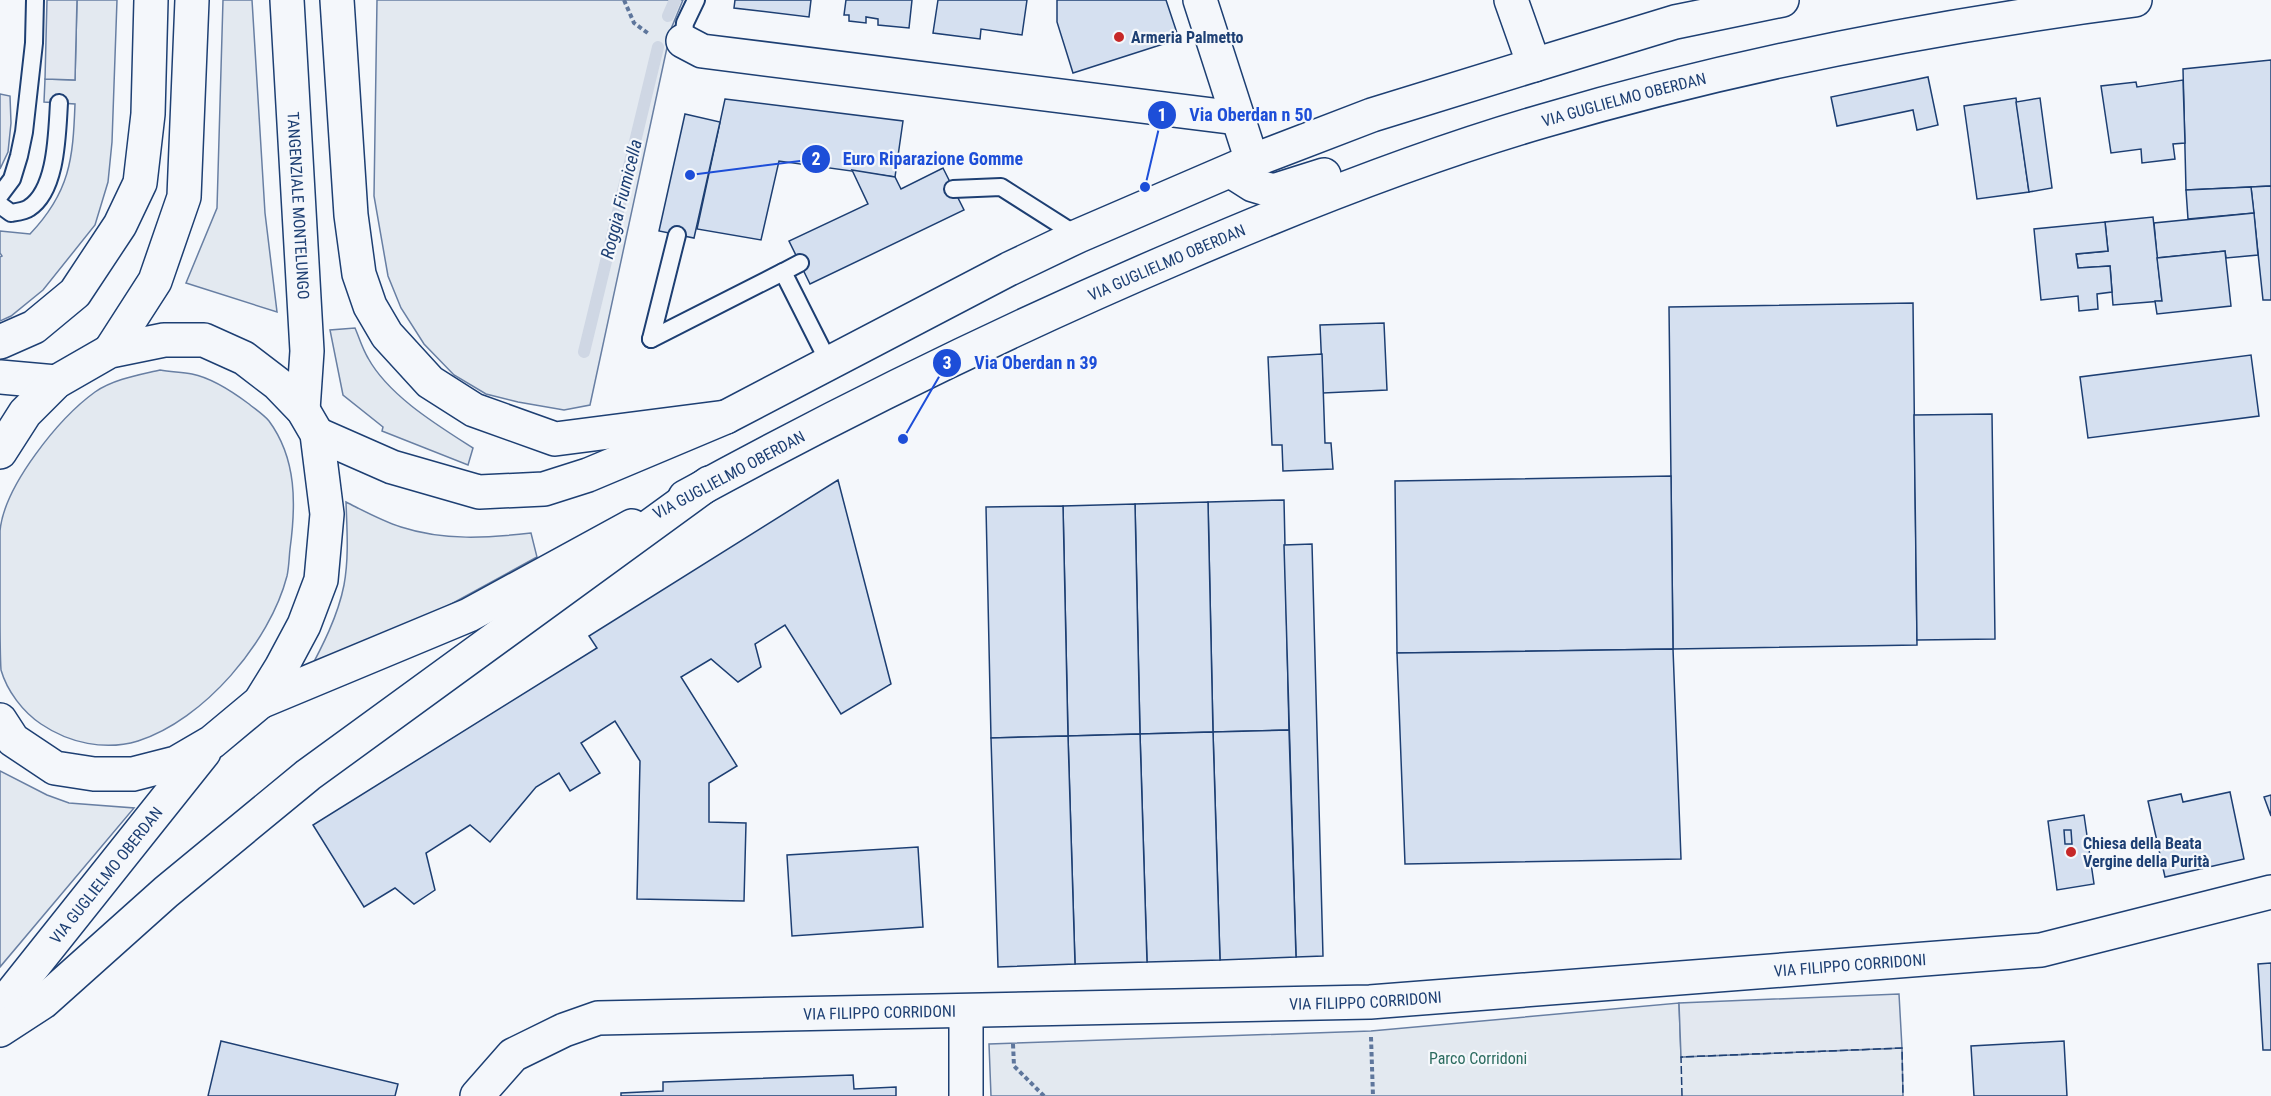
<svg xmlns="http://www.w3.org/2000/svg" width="2271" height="1096" font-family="'Roboto Condensed',sans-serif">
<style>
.green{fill:#e3e9f0;stroke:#687fa3;stroke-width:1.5}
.parking{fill:#e3e8f0;stroke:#687fa3;stroke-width:1.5}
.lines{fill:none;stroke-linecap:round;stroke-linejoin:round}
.stream{stroke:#cfd7e4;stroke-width:12}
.building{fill:#d5e0f0;stroke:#1d3f73;stroke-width:1.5}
.lane-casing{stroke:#1d3f73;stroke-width:20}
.street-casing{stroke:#1d3f73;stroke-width:36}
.secondary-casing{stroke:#1d3f73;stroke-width:36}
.primary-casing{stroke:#1d3f73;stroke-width:36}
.highway-casing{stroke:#1d3f73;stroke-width:36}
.path{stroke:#5e769c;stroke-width:4;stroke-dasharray:4.5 3;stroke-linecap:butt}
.lane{stroke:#f4f7fb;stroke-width:16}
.street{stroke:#f4f7fb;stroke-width:33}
.secondary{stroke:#f4f7fb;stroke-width:33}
.primary{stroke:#f4f7fb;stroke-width:33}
.highway{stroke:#f4f7fb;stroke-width:33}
.fence{stroke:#1d3f73;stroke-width:1.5;stroke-dasharray:8 3;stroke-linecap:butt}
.poi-dot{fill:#c62828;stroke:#f4f7fb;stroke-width:2}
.labels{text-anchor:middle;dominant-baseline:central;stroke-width:4.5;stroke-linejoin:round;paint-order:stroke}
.poi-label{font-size:16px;font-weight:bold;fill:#1d3f73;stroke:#f4f7fb;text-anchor:start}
.street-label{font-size:16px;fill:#1d3f73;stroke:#f4f7fb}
.park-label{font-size:16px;fill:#2c6c60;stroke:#f4f7fb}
.water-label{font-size:18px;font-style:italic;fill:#1d3f73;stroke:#f4f7fb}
.leader{fill:none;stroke:#1d4ed8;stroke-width:2}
.callout-dot{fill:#1d4ed8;stroke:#f4f7fb;stroke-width:2}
.mark-label{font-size:18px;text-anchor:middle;font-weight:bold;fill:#fff}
.callout-label{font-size:18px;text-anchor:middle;font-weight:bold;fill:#1d4ed8;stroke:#f4f7fb;stroke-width:4.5;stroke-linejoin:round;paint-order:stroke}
</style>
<rect width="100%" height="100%" fill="#f4f7fb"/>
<!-- green -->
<g class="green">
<path d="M77,0H117L112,142L108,182L95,225L43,290L11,316L0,321V257L2,256L0,253V231L30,234C70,192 73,159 75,104L44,102L45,79L75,80Z"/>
<polygon points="223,0 252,0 265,213 277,312 186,283 217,208"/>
<polygon points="377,0 683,0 671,29 590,405 564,410 518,402 486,394 454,375 424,344 401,308 388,276 374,196"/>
<path d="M355,328C359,337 362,348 368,358C389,396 437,425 473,448L468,465L382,431L383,427L343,395L330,330Z"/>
<path d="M160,370C171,372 182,372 192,374C212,378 233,392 249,404C255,409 264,415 269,421C297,459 296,505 290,549C289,558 289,567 287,576C270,642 204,720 138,741C105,751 69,743 41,724C23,712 7,691 1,670C0,654 0,627 0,611C0,585 0,557 0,531C4,486 59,418 95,392C114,379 139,375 160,370Z"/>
<path d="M346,502C364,511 382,521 401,527C444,541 488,538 531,533L537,557L444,608L307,675C322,647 338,616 344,585C349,558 347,530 346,502Z"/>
<polygon points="0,771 47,795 69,803 134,808 0,967"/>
<polygon points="1679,1003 1681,1057 1902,1048 1903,1096 991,1096 989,1044 1371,1031"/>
</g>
<!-- parking -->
<g class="parking">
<polygon points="47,0 77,0 75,80 45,79"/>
<polygon points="0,94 10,96 11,123 8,152 0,169"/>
<polygon points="1899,994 1902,1048 1681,1057 1679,1003"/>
</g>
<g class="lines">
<!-- stream -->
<g class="stream">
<polyline points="668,16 675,0"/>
<polyline points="584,352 658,47"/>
</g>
</g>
<!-- building -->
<g class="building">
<polygon points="735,0 811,0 809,17 734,8"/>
<polygon points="846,0 912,0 909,28 878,25 878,19 866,17 866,23 849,21 849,15 844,15"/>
<polygon points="938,0 1027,0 1022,35 981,29 980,39 933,33"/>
<polygon points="1057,0 1166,0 1179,39 1073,73 1057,22"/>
<polygon points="2271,60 2271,186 2186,190 2183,69"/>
<polygon points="1928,77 1938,125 1917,130 1913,110 1837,126 1831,97"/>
<polygon points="2183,80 2185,143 2173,144 2175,159 2142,163 2141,149 2111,153 2101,86 2136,82 2137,87"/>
<polygon points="2016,98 2029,192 1977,199 1964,106"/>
<polygon points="2040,98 2052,188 2029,192 2016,102"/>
<polygon points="725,99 903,121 895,177 779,161 761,240 697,229"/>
<polygon points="685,114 720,122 694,238 659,231"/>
<polygon points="943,168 964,210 810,284 789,241 868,204 852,170 895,177 901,189"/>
<polygon points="2271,186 2271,300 2263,300 2251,187"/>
<polygon points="2251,187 2254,213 2188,219 2186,190"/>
<polygon points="2254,213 2258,255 2226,258 2225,251 2157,258 2154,223"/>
<polygon points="2153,217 2162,301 2113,305 2110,266 2078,268 2076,254 2108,251 2105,222"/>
<polygon points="2105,222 2108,251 2076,254 2078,268 2110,266 2112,292 2097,294 2098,309 2079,311 2078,296 2041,300 2034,229"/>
<polygon points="2225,251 2231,306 2157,314 2155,301 2162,301 2157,258"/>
<polygon points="1913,303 1917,645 1673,649 1669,307"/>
<polygon points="1384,323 1387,390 1323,393 1320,325"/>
<polygon points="1322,354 1325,443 1331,443 1333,469 1283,471 1282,445 1272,445 1268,357"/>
<polygon points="2251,355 2259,416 2088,438 2080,377"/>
<polygon points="1992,414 1995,639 1917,640 1914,415"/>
<polygon points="1671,476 1673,649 1397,653 1395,481"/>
<polygon points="838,480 891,684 841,714 785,625 755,644 761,667 738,682 711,659 681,677 737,766 709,783 709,822 746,823 744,901 637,899 640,761 615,721 581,743 600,773 570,791 559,773 536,787 490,842 470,825 426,853 435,890 414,904 395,888 364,907 313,825 597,648 589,636"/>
<polygon points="1284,500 1289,730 1213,732 1208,502"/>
<polygon points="1208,502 1213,732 1140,734 1135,504"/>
<polygon points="1135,504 1140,734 1068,736 1063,506"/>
<polygon points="1063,506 1068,736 991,738 986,507"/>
<polygon points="1312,544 1323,956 1296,957 1284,545"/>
<polygon points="1673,649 1681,859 1405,864 1397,653"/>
<polygon points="1289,730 1296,957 1220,960 1213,732"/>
<polygon points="1213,732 1220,960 1147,962 1140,734"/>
<polygon points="1140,734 1147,962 1075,964 1068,736"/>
<polygon points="1068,736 1075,964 998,967 991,738"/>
<polygon points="2230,792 2244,859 2165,877 2148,801 2181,794 2183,802"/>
<polygon points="2271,795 2271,816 2264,797"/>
<polygon points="2084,815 2094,884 2057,890 2048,821"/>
<polygon points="2064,830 2071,830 2072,844 2065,844"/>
<polygon points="918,847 923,927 792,936 787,855"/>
<polygon points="2271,963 2271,1050 2263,1050 2258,964"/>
<polygon points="221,1041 398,1084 395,1096 208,1096"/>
<polygon points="2064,1041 2067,1096 1974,1096 1971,1046"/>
<polygon points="853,1075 854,1089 896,1087 896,1096 621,1096 621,1093 663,1091 663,1082"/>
</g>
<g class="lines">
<!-- lane casing -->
<g class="lane-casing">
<g id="lane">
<polyline points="683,41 685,23 696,0"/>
<polyline points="953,189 1001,187 1078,236"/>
<polyline points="0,195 12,179 19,156 24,132 34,43 35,0"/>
<path d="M0,205L11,213C17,212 25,211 29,208C57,190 57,133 59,103"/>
<polyline points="800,263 783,272 829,363"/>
<polyline points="651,339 783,272"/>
<polyline points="651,339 677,235"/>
</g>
</g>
<!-- street casing -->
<g class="street-casing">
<g id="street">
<polyline points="1200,0 1252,161"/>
<polyline points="1511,0 1534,65"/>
<polyline points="683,41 702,51 1237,118"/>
<path id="s1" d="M477,1096L513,1055L564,1030L598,1018L1370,1002L2041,950L2271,892"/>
<polyline points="966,1096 966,1011"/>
</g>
</g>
<!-- secondary casing -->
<g class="secondary-casing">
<g id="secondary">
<polyline points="1231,171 1253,185 1273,191 1324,175"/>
<polyline points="0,377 56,382"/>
<polyline points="317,434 392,467 479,492 544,489 588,475 726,417 1009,269 1078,236 1252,161 1372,115 1534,65 1675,22 1782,0"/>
<path id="s2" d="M685,497C846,409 1011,328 1180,256C1298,205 1419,157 1543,121C1736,64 1935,26 2135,0"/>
<polyline points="260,702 469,615 632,526"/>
</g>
</g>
<!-- primary casing -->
<g class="primary-casing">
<g id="primary">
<polyline points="0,452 25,413 56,382 110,351 164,340 204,340 244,358 278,384 303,410 317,434 327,514 321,580 304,625 281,668 260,702 212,742 176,763 133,774 94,774 55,768 13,740 0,720"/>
<path id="s3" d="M0,1008L204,752"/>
<polyline points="0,1030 43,1002 166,892 308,775 709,483"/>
</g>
</g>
<!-- highway casing -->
<g class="highway-casing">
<g id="highway">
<path id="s4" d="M287,0L307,351L303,410"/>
<polyline points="337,0 351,215 359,274 370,306 387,335 430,382 474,410 555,439 726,417"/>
<polyline points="0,342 34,327 75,293 120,225 140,183 148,114 151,0"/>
<polyline points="110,351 155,281 184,197 192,0"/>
</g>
</g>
<!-- path -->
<g class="path">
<polyline points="624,0 634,23 649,34"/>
<polyline points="1371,1037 1373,1096"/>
<polyline points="1013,1044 1014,1066 1044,1096"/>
</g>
<!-- lane -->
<use href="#lane" class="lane"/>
<!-- street -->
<use href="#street" class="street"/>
<!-- secondary -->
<use href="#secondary" class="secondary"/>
<!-- primary -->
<use href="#primary" class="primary"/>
<!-- highway -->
<use href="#highway" class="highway"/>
<!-- fence -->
<polyline class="fence" points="1682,1096 1681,1057 1902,1048 1903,1096"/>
</g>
<!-- markers -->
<g class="poi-dot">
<circle cx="1119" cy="37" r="6"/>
<circle cx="2071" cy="852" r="6"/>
</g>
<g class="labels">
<!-- poi labels -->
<g class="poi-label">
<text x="1131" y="37">Armeria Palmetto</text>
<text x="2083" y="843">Chiesa della Beata<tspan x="2083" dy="18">Vergine della Purità</tspan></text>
</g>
<!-- street labels -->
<g class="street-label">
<text stroke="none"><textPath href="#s2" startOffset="1022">VIA GUGLIELMO OBERDAN</textPath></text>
<text stroke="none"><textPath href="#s4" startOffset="206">TANGENZIALE MONTELUNGO</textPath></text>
<text stroke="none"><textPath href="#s2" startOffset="536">VIA GUGLIELMO OBERDAN</textPath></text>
<text transform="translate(729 475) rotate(-28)">VIA GUGLIELMO OBERDAN</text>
<text stroke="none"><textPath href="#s3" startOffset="170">VIA GUGLIELMO OBERDAN</textPath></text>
<text stroke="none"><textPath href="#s1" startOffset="1401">VIA FILIPPO CORRIDONI</textPath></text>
<text stroke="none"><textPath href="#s1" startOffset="915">VIA FILIPPO CORRIDONI</textPath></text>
<text stroke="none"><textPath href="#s1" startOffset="429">VIA FILIPPO CORRIDONI</textPath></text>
</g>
<!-- park labels -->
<g class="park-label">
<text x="1478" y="1058">Parco Corridoni</text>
</g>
<!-- water labels -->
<g class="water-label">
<text transform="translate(621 199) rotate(-76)">Roggia Fiumicella</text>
</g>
</g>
<!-- callouts -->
<path class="leader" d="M1145 187L1162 115M690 175L816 159M903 439L947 363"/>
<g class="callout-dot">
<circle cx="1145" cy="187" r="6"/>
<circle cx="690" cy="175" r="6"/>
<circle cx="903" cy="439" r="6"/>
<circle cx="1162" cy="115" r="15"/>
<circle cx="816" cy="159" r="15"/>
<circle cx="947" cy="363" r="15"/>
</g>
<g class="mark-label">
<text x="1162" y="121">1</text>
<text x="816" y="165">2</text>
<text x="947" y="369">3</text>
</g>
<g class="callout-label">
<text x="1251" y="121">Via Oberdan n 50</text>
<text x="933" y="165">Euro Riparazione Gomme</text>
<text x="1036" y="369">Via Oberdan n 39</text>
</g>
</svg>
